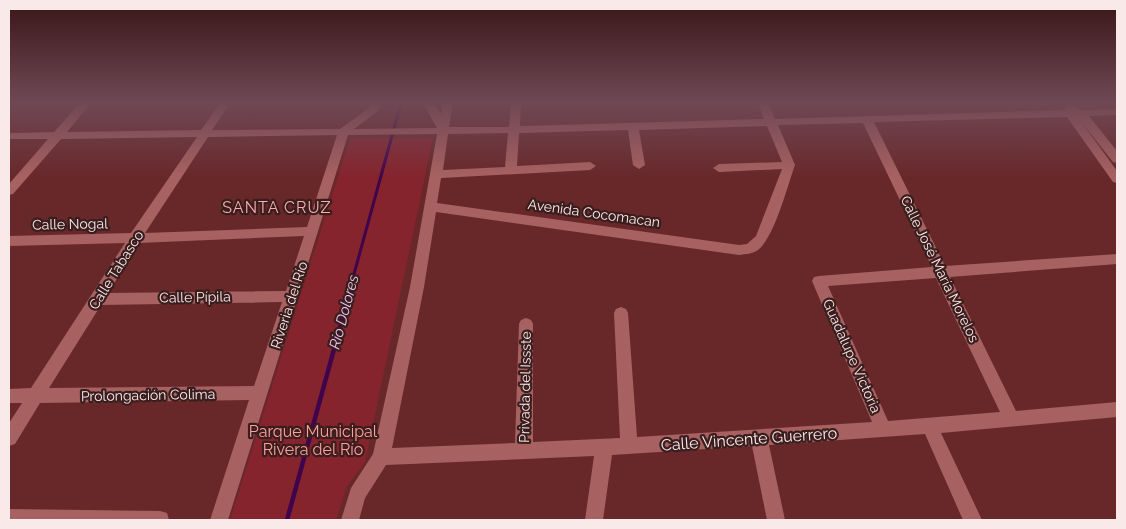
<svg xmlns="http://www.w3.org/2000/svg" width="1126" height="529" font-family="Raleway,sans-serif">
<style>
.green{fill:#85242d}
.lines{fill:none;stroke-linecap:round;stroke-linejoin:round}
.stream-far1{stroke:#40044c;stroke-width:3}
.stream{stroke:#40044c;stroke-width:4.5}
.minor{fill:#a86161;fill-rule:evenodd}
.labels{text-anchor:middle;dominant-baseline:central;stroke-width:4.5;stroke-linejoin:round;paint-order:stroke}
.street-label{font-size:14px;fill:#fae9e9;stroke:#3a1d1d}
.water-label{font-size:15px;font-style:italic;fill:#eac4f2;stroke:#3a1d1d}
.quarter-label{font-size:16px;letter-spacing:1px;fill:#fbacab;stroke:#3a1d1d}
.near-park-label{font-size:16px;fill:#fea09f;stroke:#3a1d1d}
.near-street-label{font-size:16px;fill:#fae9e9;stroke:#3a1d1d}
</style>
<rect width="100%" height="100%" fill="#68282a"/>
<!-- green -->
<polygon class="green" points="350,138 433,138 365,462 347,486 336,520 230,520"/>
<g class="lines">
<!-- stream-far1 -->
<polyline class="stream-far1" points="351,285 401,103"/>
<!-- stream -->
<polyline class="stream" points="287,520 352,284"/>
<!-- minor -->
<g class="minor">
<path d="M80,103H91L67,132L201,130L220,103H230L212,130L340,129L369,108L371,103H381L378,111L354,129L437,128L423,103H433L441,114L443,103H453L449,127H509L511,103H521L520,126L764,119L758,103H768L775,119L1065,110L1066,105L1070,104L1082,110L1117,109V115L1089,116L1117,151V163L1113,162L1080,120L1117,171V183L1113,182L1067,117L874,122L945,266L1117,254V264L950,277L1016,411L1117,402V417L941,433L982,520H963L925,434L769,445L785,520H767L752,446L612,455L603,520H585L594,456L386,465L365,498L359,520H341L351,488L373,454L410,287L437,134L348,135L228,520H210L249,400L40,403L15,444L9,446V423L22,403H9V389L31,388L125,243L9,246V236L131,233L197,137L61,139L13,194L9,195V184L48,139H9V133L54,132ZM863,123L932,267L819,276L814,277L812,281L872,422L637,437L628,313L626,309L621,307L616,309L614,313L620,438L533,442V324L531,320L526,318L521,320L519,324L515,443L392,448L424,287L436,212L739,255C745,254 753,254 758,250C775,236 787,187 795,165L778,125ZM767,126L782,162L719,164L713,168L719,172L782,169L756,236L747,244L739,245L437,203L441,178L590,170L596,166L590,162L517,166L519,133L628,130L633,165L639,169L645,165L639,130ZM508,133L505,167L443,170L448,134ZM337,135L307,227L145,233L208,137ZM304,236L286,291L108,293L139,243ZM936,278L1000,412L888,421L828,286ZM282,302L254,386L49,388L101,305Z"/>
<polygon points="9,509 160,511 167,513 169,520 9,520"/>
</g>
</g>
<!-- sky -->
<linearGradient id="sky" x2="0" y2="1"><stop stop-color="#391617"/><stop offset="0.58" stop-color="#6f4855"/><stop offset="1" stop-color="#6f4855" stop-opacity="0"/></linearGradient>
<rect width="1126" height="177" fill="url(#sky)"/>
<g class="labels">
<!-- street labels -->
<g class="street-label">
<text transform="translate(594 213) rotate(8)">Avenida Cocomacan</text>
<text transform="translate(70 224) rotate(-1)">Calle Nogal</text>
<text transform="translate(940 269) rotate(64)">Calle José María Morelos</text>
<text transform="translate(116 270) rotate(-58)">Calle Tabasco</text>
<text transform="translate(195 297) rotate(-1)">Calle Pípila</text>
<text transform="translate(289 305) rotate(-72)">Riveria del Río</text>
<text transform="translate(852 356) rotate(66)">Guadalupe Victoria</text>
<text transform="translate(525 387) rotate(-89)">Privada del Issste</text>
<text transform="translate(148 395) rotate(-1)">Prolongación Colima</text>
</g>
<!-- water labels -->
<g class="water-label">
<text transform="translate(344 312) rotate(-75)">Río Dolores</text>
</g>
<!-- quarter labels -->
<g class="quarter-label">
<text x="277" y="207">SANTA CRUZ</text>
</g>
<!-- near-park labels -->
<g class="near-park-label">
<text x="313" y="431">Parque Municipal<tspan x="313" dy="18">Rivera del Río</tspan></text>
</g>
<!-- near-street labels -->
<g class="near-street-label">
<text transform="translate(749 439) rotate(-4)">Calle Vincente Guerrero</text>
</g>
</g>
<!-- border -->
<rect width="1126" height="529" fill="none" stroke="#fae9e9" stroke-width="20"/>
</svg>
